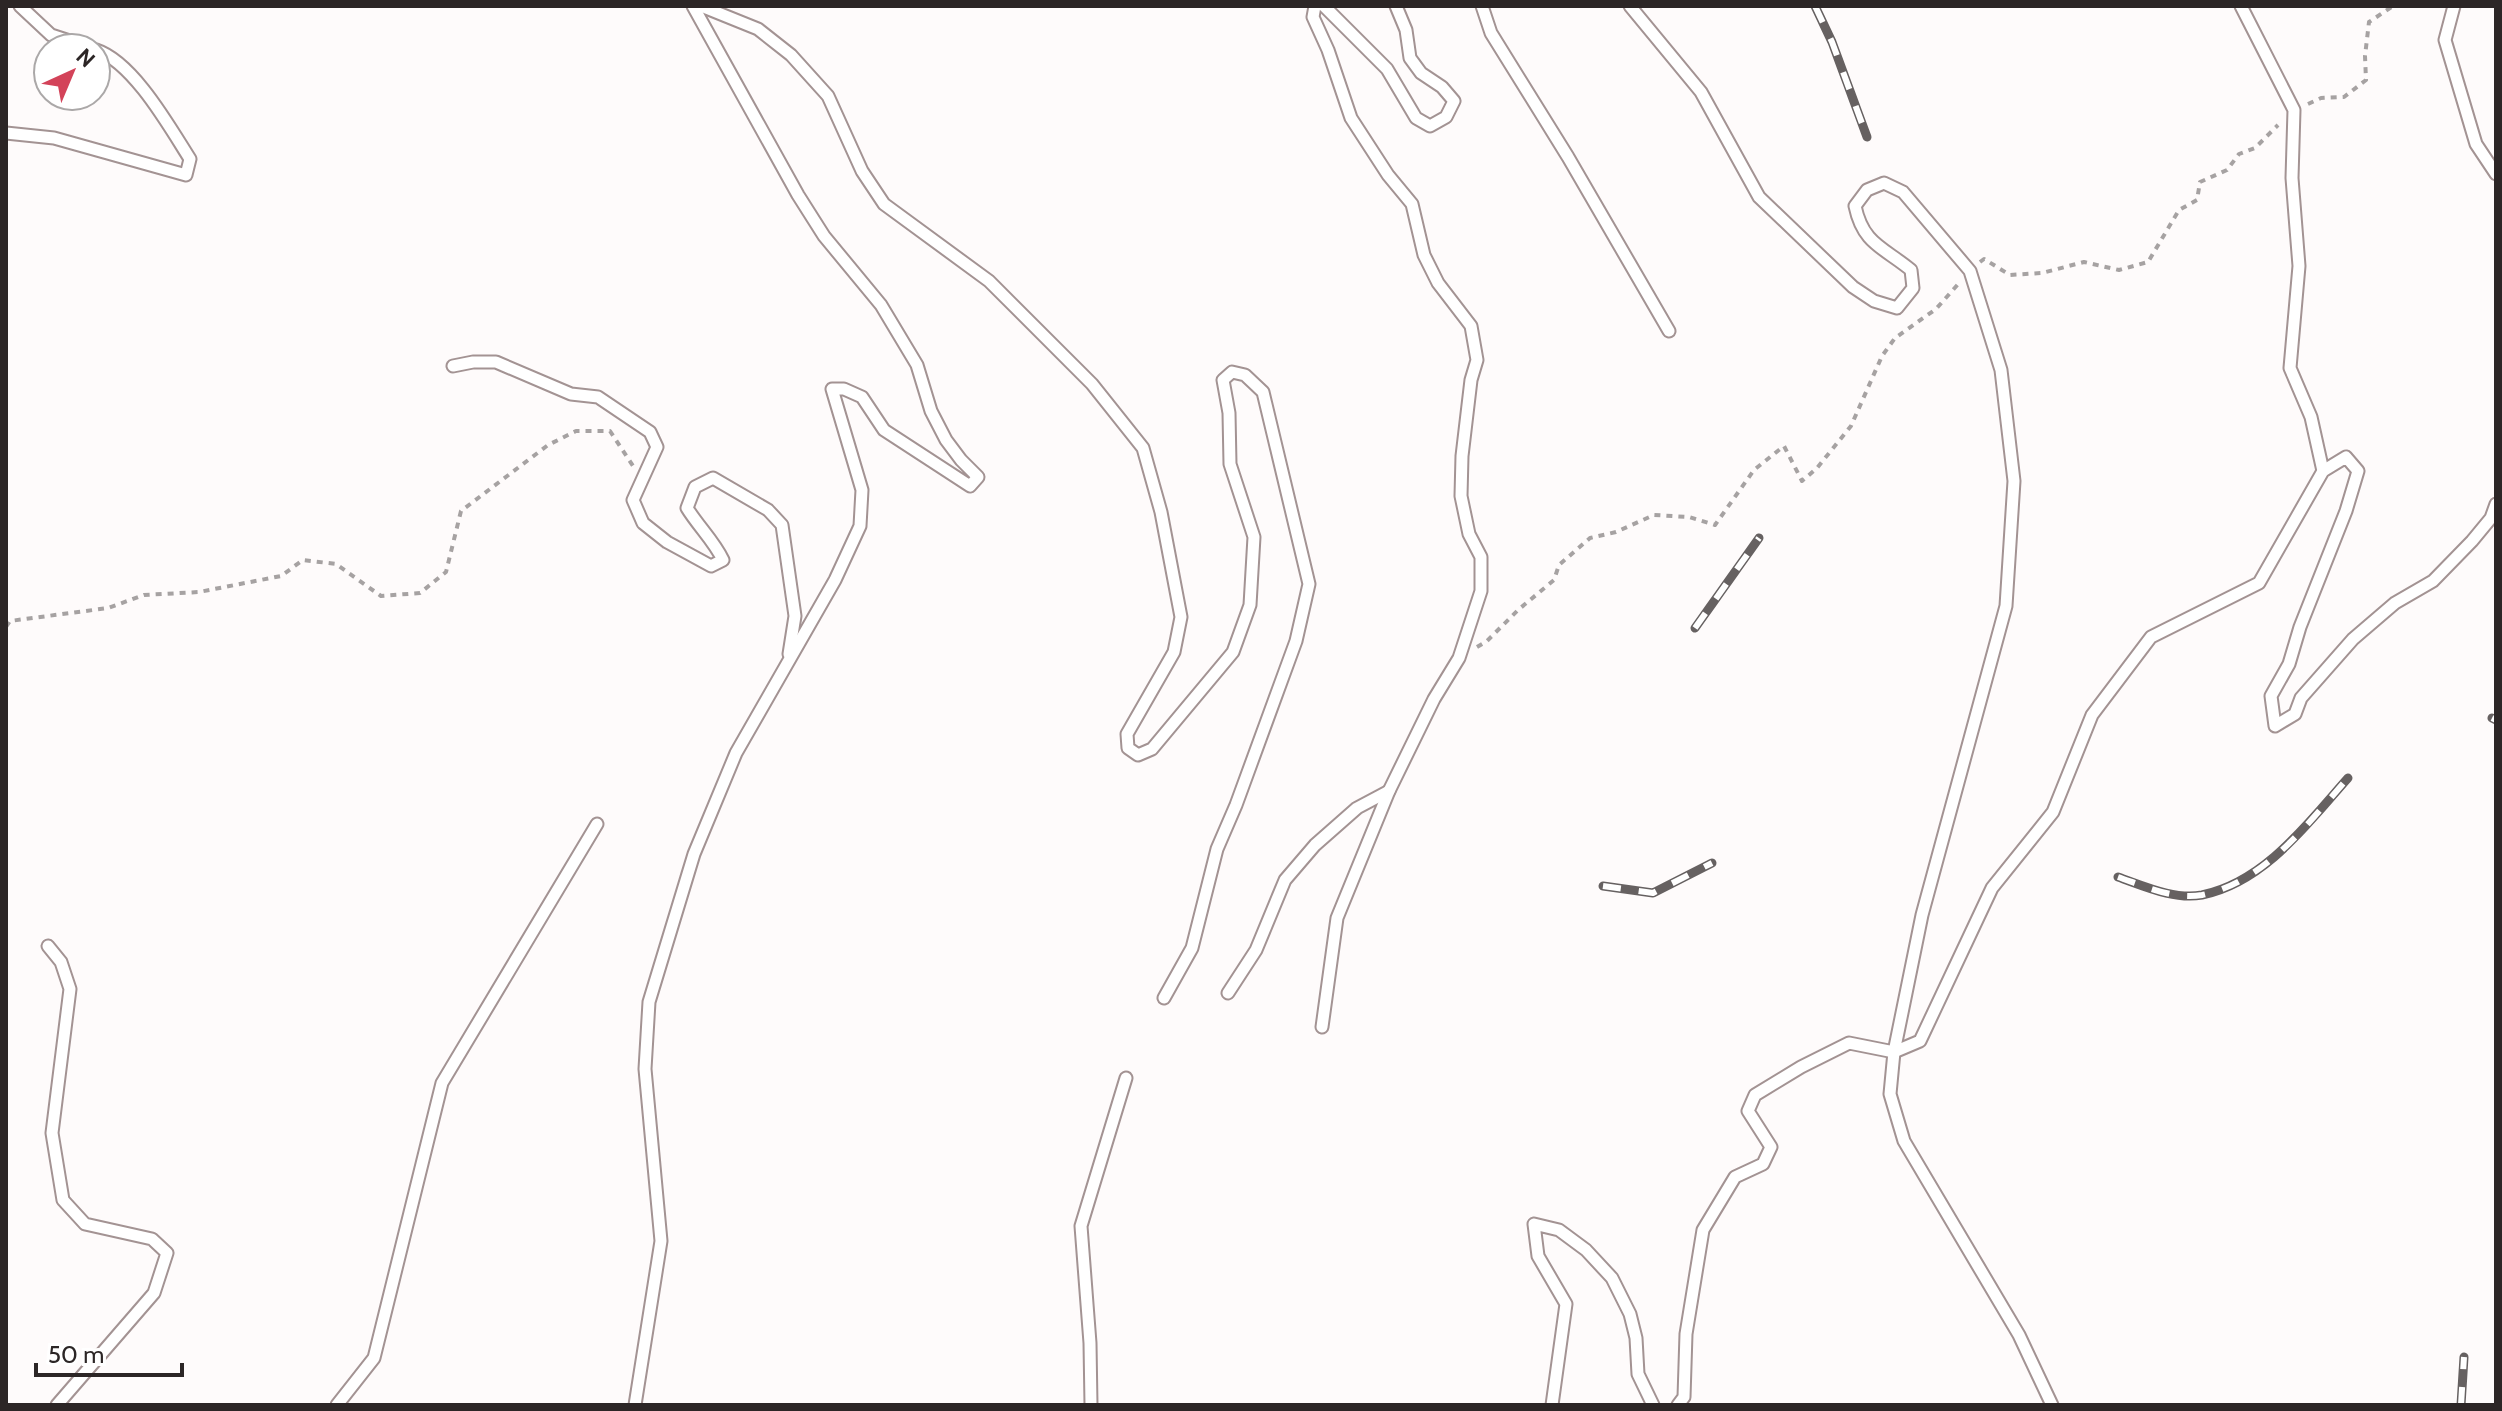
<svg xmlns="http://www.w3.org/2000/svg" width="2502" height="1411" font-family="Cabin,sans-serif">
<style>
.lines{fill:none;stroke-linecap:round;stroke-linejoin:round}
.service-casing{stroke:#a39393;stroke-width:15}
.path{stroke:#a6a2a2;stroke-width:4;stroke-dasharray:6 6;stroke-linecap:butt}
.service{stroke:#fff;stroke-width:11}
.rail-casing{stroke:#666161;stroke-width:9}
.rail{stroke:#fff;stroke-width:6;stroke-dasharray:18;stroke-linecap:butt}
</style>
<rect width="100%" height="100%" fill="#fefbfb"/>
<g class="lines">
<!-- service casing -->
<g class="service-casing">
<g id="service">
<polyline points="20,6 51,35 91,48"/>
<polyline points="701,6 758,29 791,55 828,96 862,171 884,204 989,281 1092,384 1143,448 1161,512 1181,617 1174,652 1127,734 1128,748 1138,755 1152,749 1233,652 1250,605 1254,537 1230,464 1229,413 1223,380 1232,372 1245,375 1263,392 1309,584 1296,641 1236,805 1217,849 1192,948 1164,998"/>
<polyline points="1315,6 1313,17 1328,50 1351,118 1388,175 1412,204 1424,255 1438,283 1471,326 1477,360 1471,380 1462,456 1461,496 1469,534 1481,557 1481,591 1459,658 1434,699 1389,791 1337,918 1322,1027"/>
<polyline points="1324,6 1387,69 1416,118 1430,126 1446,117 1454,101 1442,87 1421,73 1410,58 1406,30 1396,6"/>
<polyline points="1482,6 1491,33 1568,157 1669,331"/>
<path d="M1630,6L1701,92L1759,197L1853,287L1874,301L1897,308L1913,288L1911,270C1883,247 1863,244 1855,206L1867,190L1884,183L1903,192L1970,271L2001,370L2014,481L2006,606L1922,915L1894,1052L1890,1094L1904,1141L2019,1335L2052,1405"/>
<polyline points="2241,6 2294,110 2292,178 2299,266 2290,368 2311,417 2323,471"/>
<polyline points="2454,6 2445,40 2476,144 2496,174"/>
<path d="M6,133L54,138L186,175L190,159C169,126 133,62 96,50"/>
<path d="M453,366L473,362H496L571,394L598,397L650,432L657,447L633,500L643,523L667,542L711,566L723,560C714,541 698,526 687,508L695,487L713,478L768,510L782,525L795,616L789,654"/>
<polyline points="48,946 61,962 70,989 52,1133 63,1200 85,1224 152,1239 167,1253 154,1293 57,1405"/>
<polyline points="1228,993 1256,950 1285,880 1315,845 1357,808 1389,791"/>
<polyline points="337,1405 374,1358 442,1083 597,824"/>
<polyline points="635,1405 661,1241 645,1069 649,1002 694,854 736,753 835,580 860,526 862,490 832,389 844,389 862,397 884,430 970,486 978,477 961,460 946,440 931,411 917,365 881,305 824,236 798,195 693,6"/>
<polyline points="1091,1405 1090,1343 1081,1226 1126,1078"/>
<polyline points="1552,1405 1566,1304 1538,1256 1534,1224 1559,1230 1586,1250 1612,1278 1630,1314 1636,1338 1638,1374 1653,1405"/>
<polyline points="1678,1405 1684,1397 1686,1334 1703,1230 1735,1177 1763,1164 1771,1147 1748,1111 1755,1095 1801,1067 1849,1043 1894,1052 1920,1041 1992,888 2053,812 2092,715 2151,637 2259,583 2323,471 2346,457 2358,471 2346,511 2300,627 2289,664 2271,696 2275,726 2295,714 2301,698 2353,639 2395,603 2433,581 2472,541 2491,518 2496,504"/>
</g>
</g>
<!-- path -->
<g class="path">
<polyline points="2308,104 2321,98 2344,97 2366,80 2365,56 2369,22 2393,6"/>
<polyline points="1980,262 1984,259 2010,275 2042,273 2084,262 2119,270 2148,262 2179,210 2197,200 2200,182 2227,170 2239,154 2255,148 2278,125"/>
<polyline points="6,627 10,621 108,608 144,595 199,592 281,576 303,560 336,564 381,596 420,593 446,572 461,511 548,445 576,431 610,431 633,466"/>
<polyline points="1477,647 1487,641 1518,610 1554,580 1559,565 1590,538 1616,532 1654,515 1689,517 1715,525 1754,470 1784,446 1802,481 1817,468 1851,426 1882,356 1895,338 1936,309 1960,282"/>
</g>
<!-- service -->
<use href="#service" class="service"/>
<!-- rail casing -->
<g class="rail-casing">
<g id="rail">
<polyline points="1815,6 1832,42 1867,137"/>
<polyline points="1695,628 1759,538"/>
<polyline points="2492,718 2496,720"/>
<path d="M2118,877C2144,886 2174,900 2202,895C2265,882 2308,823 2348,778"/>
<polyline points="1603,886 1653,893 1712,863"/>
<polyline points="2461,1405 2464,1357"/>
</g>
</g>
<!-- rail -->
<use href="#rail" class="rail"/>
</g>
<!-- border -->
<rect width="2502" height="1411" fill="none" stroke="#2c2626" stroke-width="16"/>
<!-- north arrow -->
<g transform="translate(72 72) rotate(44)"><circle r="38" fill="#ffffff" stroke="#aba8a8" stroke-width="2"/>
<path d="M0-6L14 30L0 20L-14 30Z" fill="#d34359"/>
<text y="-12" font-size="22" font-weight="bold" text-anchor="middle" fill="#2c2626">N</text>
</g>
<!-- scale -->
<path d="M36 1363v12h146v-12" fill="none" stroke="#2c2626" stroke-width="4"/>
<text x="48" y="1363" font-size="24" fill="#2c2626" stroke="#ffffff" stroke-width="6" paint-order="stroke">50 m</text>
</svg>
